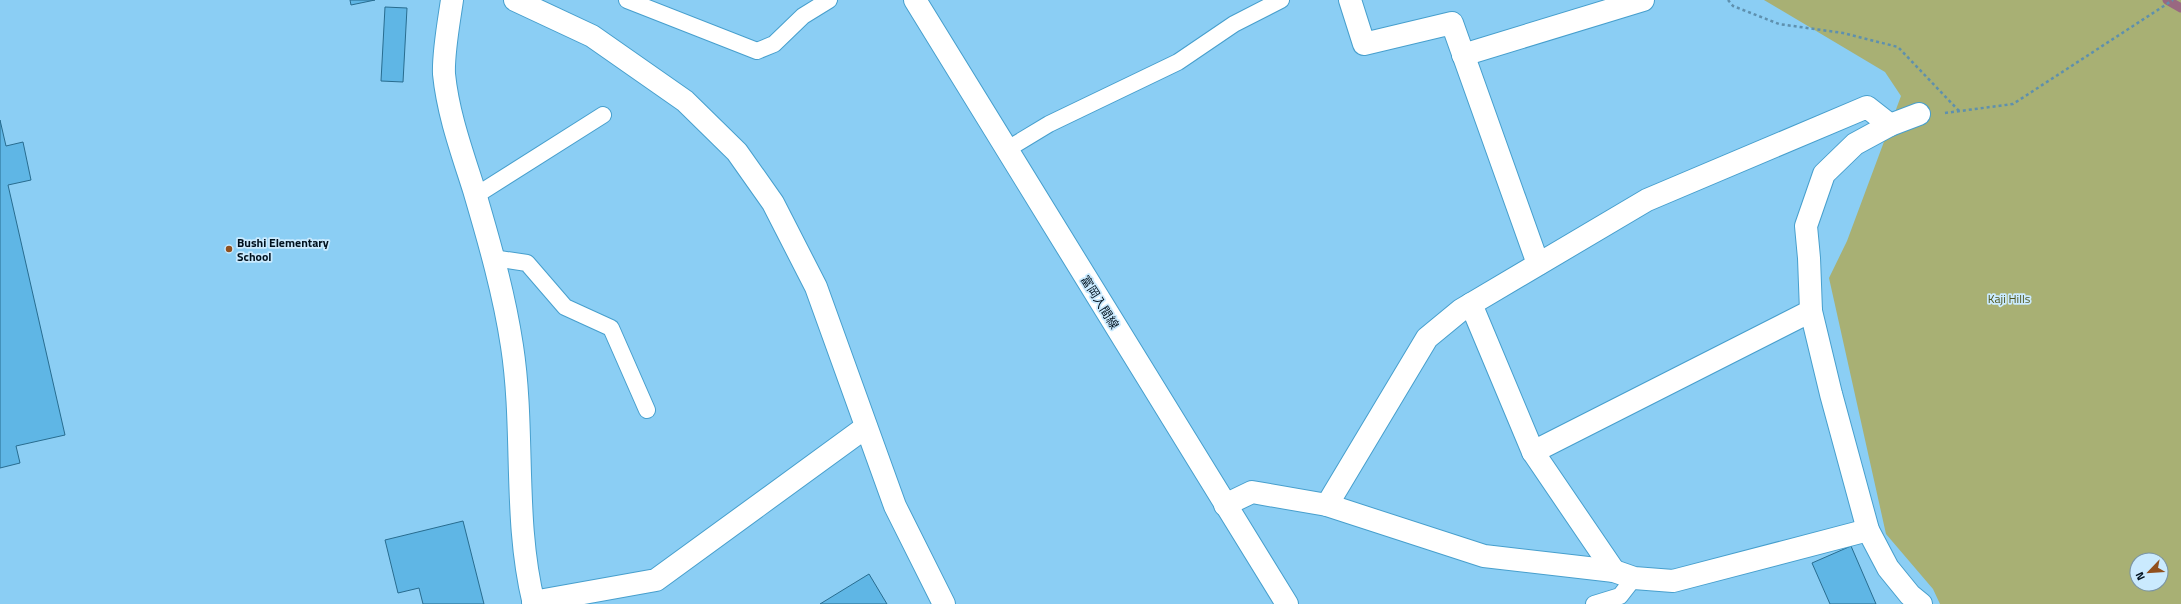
<svg xmlns="http://www.w3.org/2000/svg" width="2181" height="604" font-family="'Titillium Web','Noto Sans JP',sans-serif">
<style>
.green{fill:#a8b074;fill-rule:evenodd}
.lines{fill:none;stroke-linecap:round;stroke-linejoin:round}
.stream{stroke:#996881;stroke-width:9}
.building{fill:#5fb6e5;stroke:#286c8f}
.service-casing{stroke:#479fcd;stroke-width:18}
.minor-casing{stroke:#479fcd;stroke-width:24}
.secondary-casing{stroke:#479fcd;stroke-width:24}
.path{stroke:#5e90ae;stroke-width:2.5;stroke-dasharray:3 3;stroke-linecap:butt}
.service{stroke:#fff;stroke-width:16}
.minor{stroke:#fff;stroke-width:22}
.secondary{stroke:#fff;stroke-width:22}
.poi-dot{fill:#91501d;stroke:#caeafe;stroke-width:1.5}
.labels{text-anchor:middle;dominant-baseline:central;stroke-width:3.5;stroke-linejoin:round;paint-order:stroke}
.poi-label{font-size:12px;font-weight:bold;fill:#00111e;stroke:#caeafe;text-anchor:start}
.park-label{font-size:12px;fill:#51571f;stroke:#caeafe}
.street-label{font-size:12px;fill:#00111e;stroke:#caeafe}
</style>
<rect width="100%" height="100%" fill="#8bcef4"/>
<!-- green -->
<path class="green" d="M1764,0H2181V604H1940L1933,589L1886,534L1829,278L1847,241L1901,96L1885,72ZM2137,560H2161V584H2137Z"/>
<g class="lines">
<!-- stream -->
<polyline class="stream" points="2167,0 2181,8"/>
</g>
<!-- building -->
<g class="building">
<polygon points="350,0 375,0 351,5"/>
<polygon points="385,7 407,8 403,82 381,81"/>
<polygon points="0,120 6,146 23,142 31,180 8,185 65,435 16,446 20,463 0,468"/>
<polygon points="463,521 484,604 423,604 419,588 398,593 385,540"/>
<polygon points="1851,546 1876,604 1830,604 1812,563"/>
<polygon points="869,574 887,604 820,604"/>
</g>
<g class="lines">
<!-- service casing -->
<g class="service-casing">
<g id="service">
<polyline points="627,0 757,51 774,44 803,16 829,0"/>
<polyline points="1006,150 1049,124 1178,62 1234,24 1281,0"/>
<polyline points="475,196 603,115"/>
<polyline points="493,258 527,263 565,307 611,328 647,410"/>
<polyline points="1594,604 1620,596 1634,578"/>
</g>
</g>
<!-- minor casing -->
<g class="minor-casing">
<g id="minor">
<path d="M452,0C449,21 443,53 444,74C448,114 462,152 474,190C489,241 504,293 512,346C525,430 513,521 534,604"/>
<polyline points="515,0 592,36 685,101 737,152 773,203 816,287 895,506 944,604"/>
<polyline points="1350,0 1364,44 1452,23 1538,264"/>
<polyline points="1463,55 1643,0"/>
<polyline points="1919,114 1890,125 1855,144 1824,174 1806,226 1809,258 1811,311 1831,394 1868,530 1888,568 1910,595 1921,604"/>
<polyline points="1471,304 1533,452 1614,571"/>
<polyline points="1533,452 1811,311"/>
<polyline points="1225,505 1252,492 1327,505 1484,556 1614,571 1634,578 1673,581 1868,530"/>
<polyline points="1327,505 1427,338 1461,310 1647,200 1867,107 1890,125"/>
<polyline points="533,602 656,580 866,427"/>
</g>
</g>
<!-- secondary casing -->
<g class="secondary-casing">
<polyline id="secondary" points="915,0 1287,604"/>
</g>
<!-- path -->
<g class="path">
<polyline points="1728,0 1733,6 1779,24 1843,33 1898,47 1960,112"/>
<polyline points="1945,113 2013,104 2173,0"/>
</g>
<!-- service -->
<use href="#service" class="service"/>
<!-- minor -->
<use href="#minor" class="minor"/>
<!-- secondary -->
<use href="#secondary" class="secondary"/>
</g>
<!-- markers -->
<circle class="poi-dot" cx="229" cy="249" r="4"/>
<g class="labels">
<!-- poi labels -->
<g class="poi-label">
<text x="237" y="242">Bushi Elementary<tspan x="237" dy="14">School</tspan></text>
</g>
<!-- park labels -->
<g class="park-label">
<text x="2009" y="298">Kaji Hills</text>
</g>
<!-- street labels -->
<g class="street-label">
<text transform="translate(1100 302) rotate(58)">富岡入間線</text>
</g>
</g>
<!-- north arrow -->
<g transform="translate(2149 572) rotate(245)"><circle r="19" fill="#caeafe" stroke="#7993a4"/>
<path d="M0-3L7 15L0 10L-7 15Z" fill="#91501d"/>
<text y="-6" font-size="11" font-weight="bold" text-anchor="middle" fill="#00111e">N</text>
</g>
</svg>
